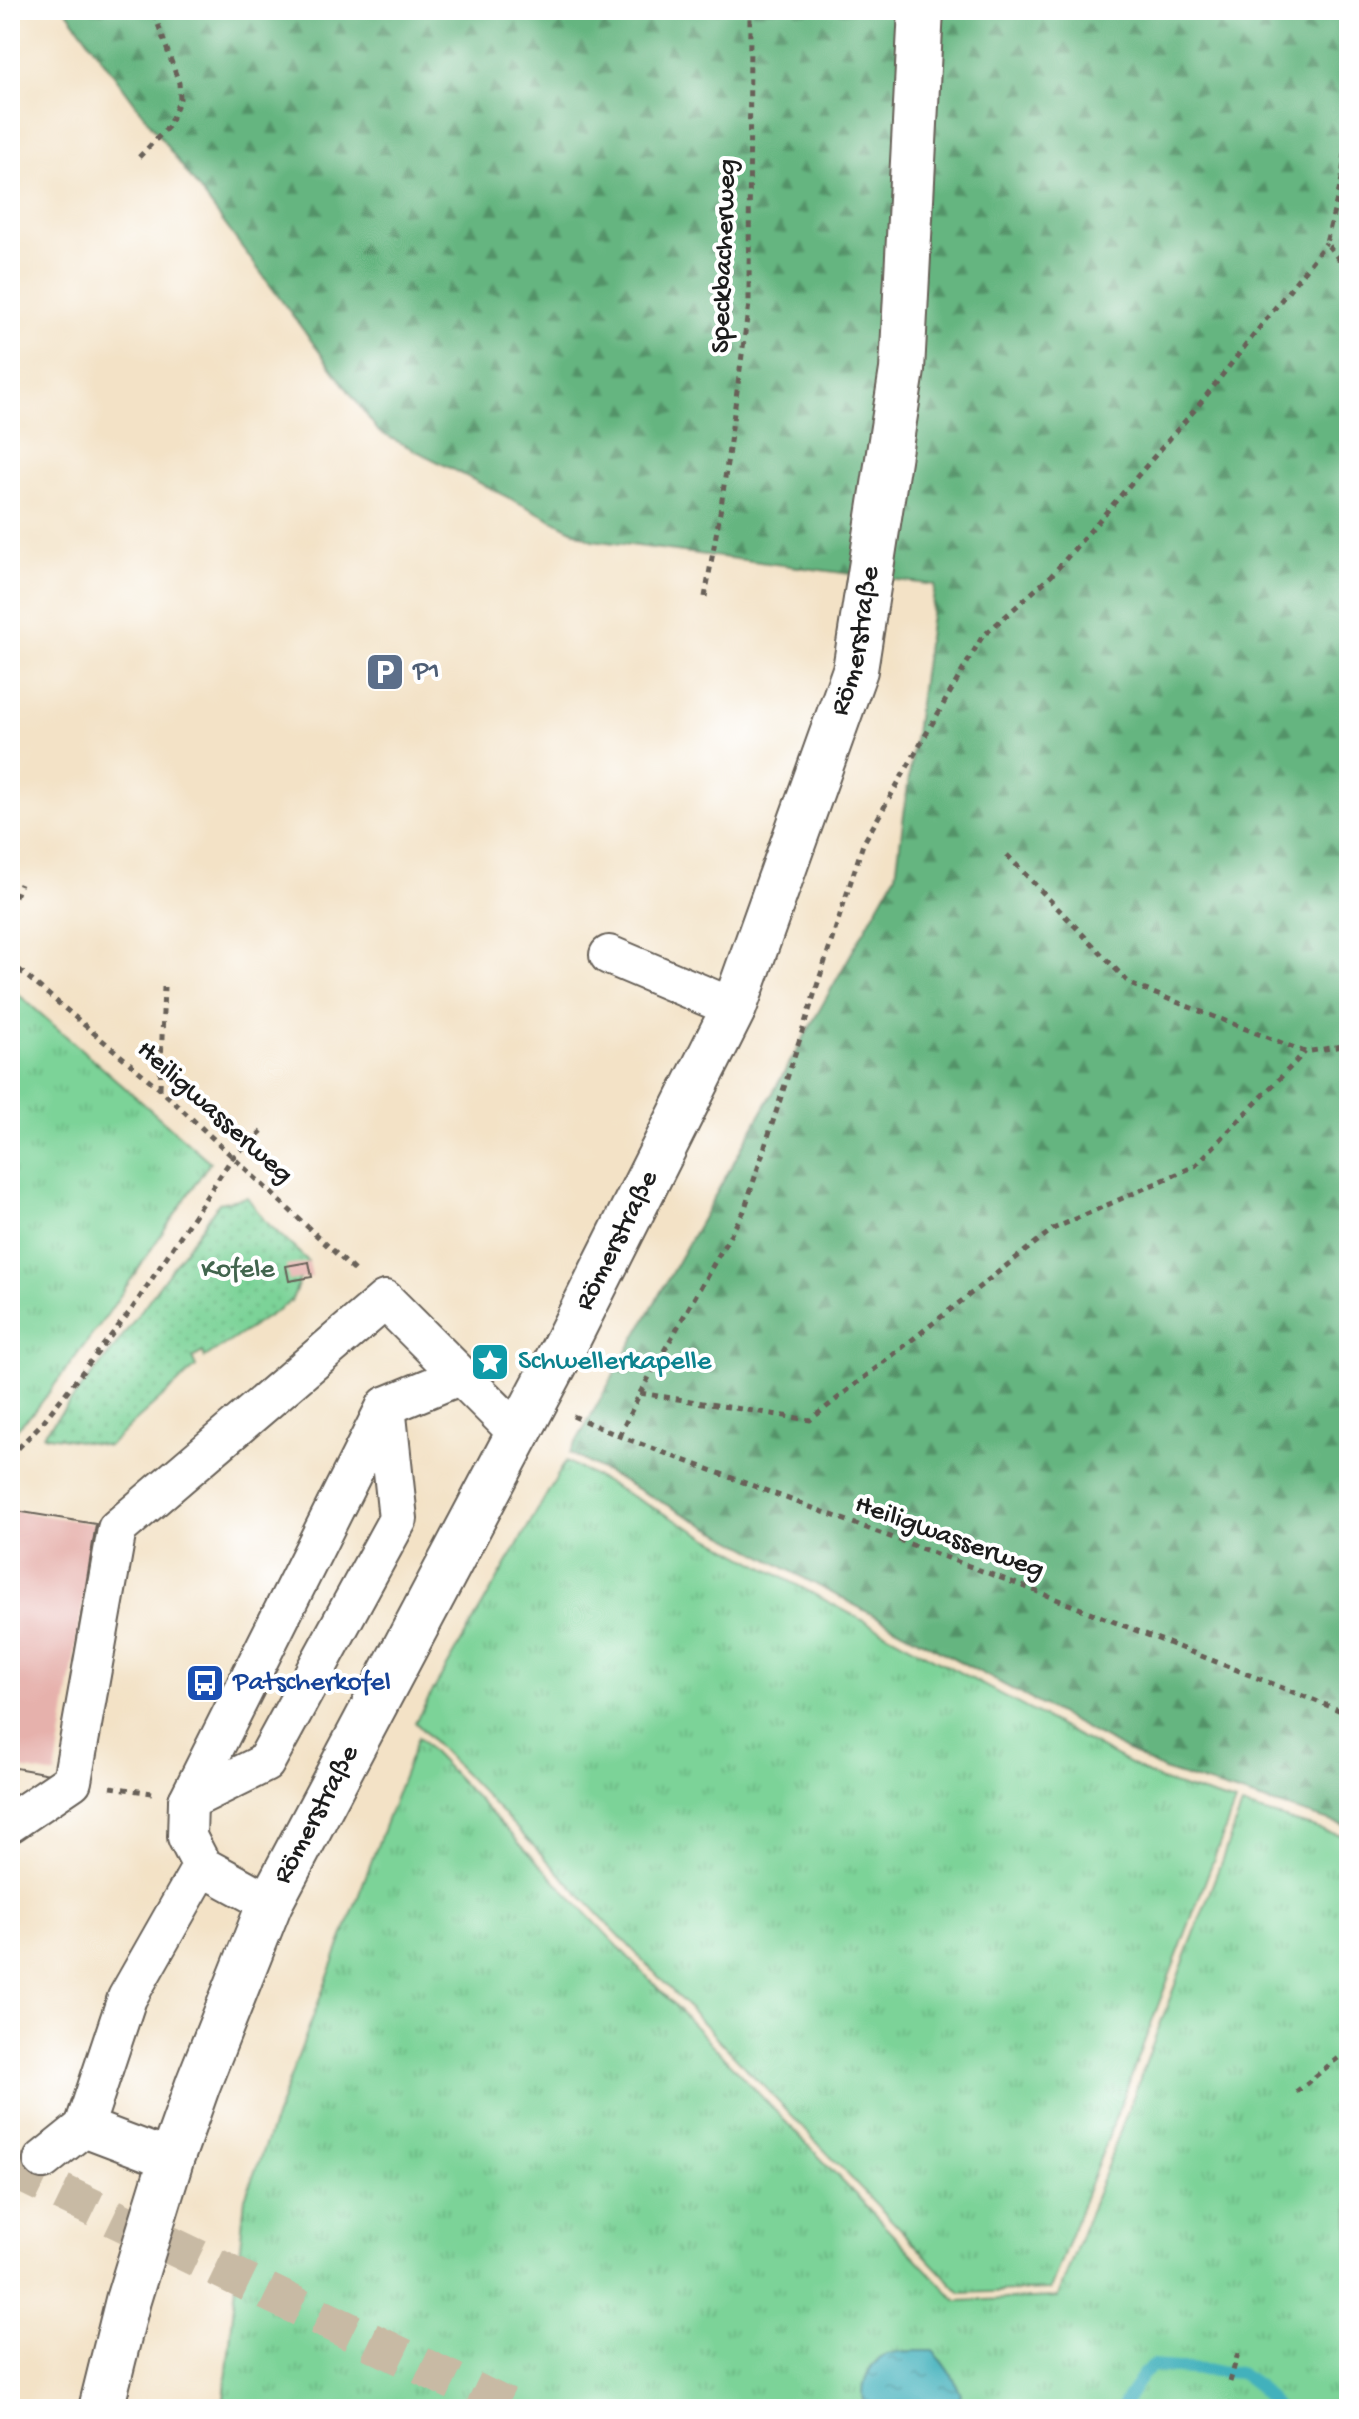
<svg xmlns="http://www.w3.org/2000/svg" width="1359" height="2419" font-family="'Gochi Hand',sans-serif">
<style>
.grass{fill:url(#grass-tufts);stroke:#4c785a;stroke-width:2}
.forest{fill:url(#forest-firs);stroke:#40684e;stroke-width:2}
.park{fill:url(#park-dots);stroke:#4c785a;stroke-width:2}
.water{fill:url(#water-ripples);stroke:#2f666c;stroke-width:2}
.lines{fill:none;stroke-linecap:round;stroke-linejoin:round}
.stream{stroke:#42b1bc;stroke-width:12}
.building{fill:#e6b1ac}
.minor-tunnel{stroke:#c8baa4;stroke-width:38;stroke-dasharray:38 19;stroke-linecap:butt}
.minor-casing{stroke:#676158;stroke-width:42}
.major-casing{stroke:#676158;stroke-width:48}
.path{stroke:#676158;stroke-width:5;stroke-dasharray:6 6;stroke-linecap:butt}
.minor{stroke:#fff;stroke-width:38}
.major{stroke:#fff;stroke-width:44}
.labels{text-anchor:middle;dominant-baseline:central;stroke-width:8;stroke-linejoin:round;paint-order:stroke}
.street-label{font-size:28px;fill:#1c1c1c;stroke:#fff}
.service-label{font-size:28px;fill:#4e5e75;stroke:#fff;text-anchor:start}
.park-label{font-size:28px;fill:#42654e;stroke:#fff}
.culture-label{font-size:28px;fill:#0d838f;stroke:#fff;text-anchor:start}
.transit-label{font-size:28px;fill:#164399;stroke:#fff;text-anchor:start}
</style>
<defs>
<pattern id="grass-tufts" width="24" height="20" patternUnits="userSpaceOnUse" patternTransform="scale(2)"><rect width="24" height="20" fill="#7cd398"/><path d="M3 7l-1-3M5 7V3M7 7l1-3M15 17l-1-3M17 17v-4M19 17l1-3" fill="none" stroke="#6bb582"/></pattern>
<pattern id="forest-firs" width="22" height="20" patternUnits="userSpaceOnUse" patternTransform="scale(2)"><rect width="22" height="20" fill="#65b580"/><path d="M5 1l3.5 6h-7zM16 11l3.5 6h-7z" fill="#529268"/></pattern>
<pattern id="park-dots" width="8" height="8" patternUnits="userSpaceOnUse" patternTransform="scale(2)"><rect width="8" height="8" fill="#7cd398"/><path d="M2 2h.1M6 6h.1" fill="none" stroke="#6bb582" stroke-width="1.8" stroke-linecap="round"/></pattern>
<pattern id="water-ripples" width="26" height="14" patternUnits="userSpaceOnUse" patternTransform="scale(2)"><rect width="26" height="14" fill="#42b1bc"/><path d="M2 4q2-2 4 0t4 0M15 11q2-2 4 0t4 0" fill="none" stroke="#368f98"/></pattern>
</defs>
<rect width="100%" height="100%" fill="#fff"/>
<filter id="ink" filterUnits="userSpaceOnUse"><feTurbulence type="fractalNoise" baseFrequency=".0125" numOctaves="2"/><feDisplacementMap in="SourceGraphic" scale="16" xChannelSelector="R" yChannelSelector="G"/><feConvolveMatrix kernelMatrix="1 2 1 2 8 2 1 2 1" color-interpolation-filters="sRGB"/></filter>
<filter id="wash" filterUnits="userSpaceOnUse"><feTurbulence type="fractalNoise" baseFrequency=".006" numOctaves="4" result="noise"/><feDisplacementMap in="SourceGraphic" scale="32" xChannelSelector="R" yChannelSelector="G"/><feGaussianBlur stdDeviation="1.8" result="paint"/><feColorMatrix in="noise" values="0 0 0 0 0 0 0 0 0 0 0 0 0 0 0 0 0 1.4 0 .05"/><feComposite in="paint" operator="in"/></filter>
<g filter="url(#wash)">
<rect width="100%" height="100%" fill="#f3e2c6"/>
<!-- grass -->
<g class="grass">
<polygon points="10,987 210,1162 107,1315 35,1411 10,1435"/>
<polygon points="566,1461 1160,1780 1235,1803 1050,2290 961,2293 415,1722"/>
<polygon points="418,1737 957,2301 1058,2297 1242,1806 1349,1838 1349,2409 223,2409 245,2198"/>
</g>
<!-- forest -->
<polygon class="forest" points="66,10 1349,10 1349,1827 1163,1770 570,1453 896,874 935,585 592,540 379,432"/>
<!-- park -->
<path class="park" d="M247,1197L265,1221L308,1261C300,1275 298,1287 291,1301L205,1358L203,1352L192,1358L196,1367L108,1446L43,1435L111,1352L219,1203Z"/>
<!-- water -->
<path class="water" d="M917,2351H933C946,2364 955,2377 961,2395L955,2409H866C859,2390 865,2366 884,2356C893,2351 906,2351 917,2351Z"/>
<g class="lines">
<!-- stream -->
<g class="stream">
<polyline points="958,2404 980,2409"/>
<polyline points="1121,2409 1143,2374 1152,2366 1240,2373 1256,2384 1278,2409"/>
</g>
</g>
<g id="blocks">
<!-- building -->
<g class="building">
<polygon points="309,1262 312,1277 289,1281 286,1266"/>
<polygon points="10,1510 96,1524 55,1775 10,1767"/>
</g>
</g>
</g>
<g filter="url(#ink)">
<use href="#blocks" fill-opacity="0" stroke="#676158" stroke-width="2"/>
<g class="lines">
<!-- minor-tunnel -->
<polyline class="minor-tunnel" points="10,2168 511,2409"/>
<!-- minor casing -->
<g class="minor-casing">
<g id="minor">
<polyline points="609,955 734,1008"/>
<polyline points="188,1801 265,1763 398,1519 386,1406"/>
<polyline points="10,1823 72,1781 117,1529 385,1300 518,1433"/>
<polyline points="270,1903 202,1866 187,1837 188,1801 386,1406 459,1376"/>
<polyline points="84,2127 127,1998 202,1866"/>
<polyline points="43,2160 84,2127 171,2160"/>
</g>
</g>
<!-- major casing -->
<g class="major-casing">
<g id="major">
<path id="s1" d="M101,2409L128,2300L171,2160L198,2084L270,1903L563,1349L734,1008L855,670L902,370L921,10"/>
</g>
</g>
<!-- path -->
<g class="path">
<polyline points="1349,117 1342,179 1326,243 1349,272"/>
<polyline points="139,157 168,127 180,99 179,83 153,10"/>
<polyline points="705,597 721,507 749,304 750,10"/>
<polyline points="1007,855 1130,984 1305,1052 1349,1045"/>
<polyline points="10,908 20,884"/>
<polyline points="10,962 160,1089 358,1274"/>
<polyline points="160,1088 164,987"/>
<polyline points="640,1393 744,1211 863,844 982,637 1051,576 1198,406 1326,243"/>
<polyline points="573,1416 619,1436 1028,1588 1349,1714"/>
<polyline points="619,1436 640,1393 810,1420 1053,1229 1195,1166 1305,1052"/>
<polyline points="10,1457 42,1423 132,1309 232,1158 262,1131"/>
<polyline points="111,1787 152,1793"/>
<polyline points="1296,2092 1349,2049"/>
<polyline points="1230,2382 1238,2353"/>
</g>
<!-- minor -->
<use href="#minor" class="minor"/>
<!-- major -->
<use href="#major" class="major"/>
</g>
</g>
<!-- icons -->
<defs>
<g id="parking-square" transform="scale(2)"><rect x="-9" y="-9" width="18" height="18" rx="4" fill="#5c6f8a" stroke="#fff"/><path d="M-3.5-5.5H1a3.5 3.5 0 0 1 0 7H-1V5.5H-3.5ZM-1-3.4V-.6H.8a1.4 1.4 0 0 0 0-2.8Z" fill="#fff"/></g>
<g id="sight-square" transform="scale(2)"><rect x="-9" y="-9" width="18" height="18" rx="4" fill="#0f9aa8" stroke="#fff"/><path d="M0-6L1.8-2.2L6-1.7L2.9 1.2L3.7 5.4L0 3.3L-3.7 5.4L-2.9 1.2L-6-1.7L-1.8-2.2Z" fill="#fff"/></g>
<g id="bus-square" transform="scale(2)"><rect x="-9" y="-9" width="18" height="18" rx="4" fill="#1a4fb4" stroke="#fff"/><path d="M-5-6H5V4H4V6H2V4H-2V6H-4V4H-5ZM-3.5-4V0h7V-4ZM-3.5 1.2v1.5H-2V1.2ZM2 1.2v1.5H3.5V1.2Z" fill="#fff"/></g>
</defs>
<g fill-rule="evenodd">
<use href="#parking-square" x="385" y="672"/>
<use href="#sight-square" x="490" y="1362"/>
<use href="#bus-square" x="205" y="1683"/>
</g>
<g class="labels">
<!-- street labels -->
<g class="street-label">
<text transform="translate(725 256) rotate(-88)">Speckbacherweg</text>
<text stroke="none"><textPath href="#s1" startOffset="1930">Römerstraße</textPath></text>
<text transform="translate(214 1113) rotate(42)">Heiligwasserweg</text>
<text stroke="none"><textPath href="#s1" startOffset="1282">Römerstraße</textPath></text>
<text transform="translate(949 1538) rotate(20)">Heiligwasserweg</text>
<text stroke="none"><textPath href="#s1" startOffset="634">Römerstraße</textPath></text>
</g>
<!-- service labels -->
<g class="service-label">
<text x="413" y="672">P1</text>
</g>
<!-- park labels -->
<g class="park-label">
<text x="238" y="1270">Kofele</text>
</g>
<!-- culture labels -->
<g class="culture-label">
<text x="518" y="1362">Schwellerkapelle</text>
</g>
<!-- transit labels -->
<g class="transit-label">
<text x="233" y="1683">Patscherkofel</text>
</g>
</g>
<!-- margin -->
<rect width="1359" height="2419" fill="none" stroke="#fff" stroke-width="40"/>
</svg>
